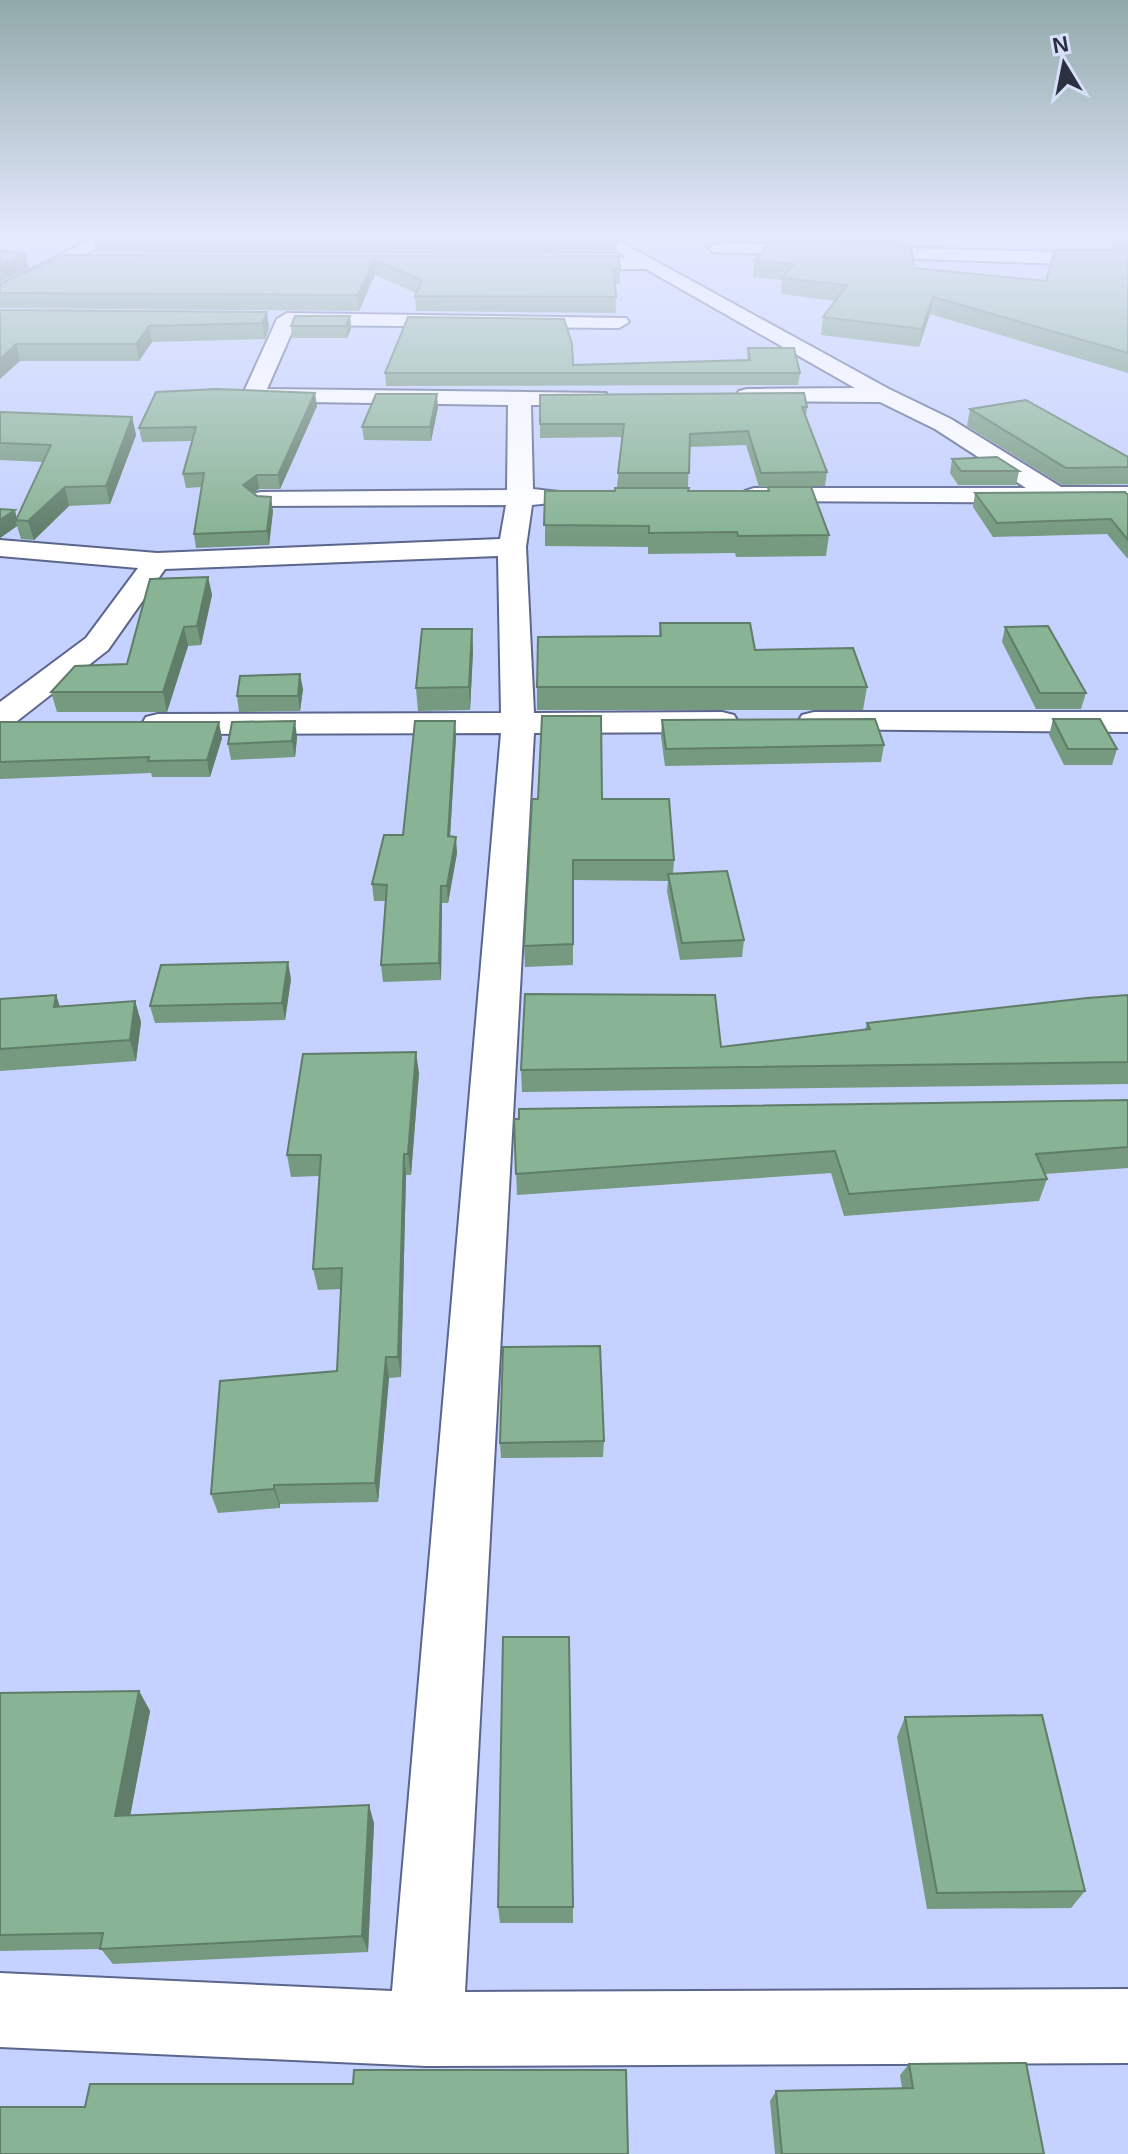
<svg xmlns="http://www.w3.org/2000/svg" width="1128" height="2154" font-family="Helvetica,sans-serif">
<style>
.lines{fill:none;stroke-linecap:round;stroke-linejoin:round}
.minor-casing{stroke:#5c668d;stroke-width:4}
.minor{fill:#fff;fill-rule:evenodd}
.wall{fill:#759a7f}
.shaded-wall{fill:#5f7d68}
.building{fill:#88b394;stroke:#5f7d68;stroke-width:2}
</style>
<rect width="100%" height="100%" fill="#c5d1fe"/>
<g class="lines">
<!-- minor casing -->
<g class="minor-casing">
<g id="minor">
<polygon points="100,235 116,238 0,299 0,285"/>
<polygon points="621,242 889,389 951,419 1061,487 1128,487 1128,503 745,501 741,496 745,491 754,488 1026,488 935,429 880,402 739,401 736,396 739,391 747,389 855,388 646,269 560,269 551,263 560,257 626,257 612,247"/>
<polygon points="718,243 1128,254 1128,266 712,252 709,248"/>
<polygon points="287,313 626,318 629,322 619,328 295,325 267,389 606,393 609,398 598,405 531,405 533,489 559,492 563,497 559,502 532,505 526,547 534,713 722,712 734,715 738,722 734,729 722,732 534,733 465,1992 1128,1989 1128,2063 426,2066 0,2047 0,1973 392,1991 501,733 158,734 146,731 142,724 146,717 158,714 501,713 498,556 165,569 108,650 12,725 0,728 0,702 86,638 138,568 0,556 0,540 157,553 500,539 506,505 252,506 248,500 252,494 261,492 507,490 508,405 245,401 242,396 277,319"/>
<polygon points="814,712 1128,712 1128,732 802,729 798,722 802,715"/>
</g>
</g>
<!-- minor -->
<use href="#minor" class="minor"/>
</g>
<!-- wall -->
<g class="wall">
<polygon points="769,235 908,235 906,245 914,268 1046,281 1114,250 1109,235 1128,235 1128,373 930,314 919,347 821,335 823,317 835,301 781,294 782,280 753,277 754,261 783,241 783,235"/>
<polygon points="93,240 617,241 617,254 96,253"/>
<polygon points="64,255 619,257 620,284 615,284 616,313 416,311 415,296 416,293 375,275 359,311 0,308 0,284"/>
<polygon points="0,310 267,312 269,328 265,339 152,342 139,361 20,361"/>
<polygon points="350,316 351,329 347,338 292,338 291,326"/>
<polygon points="748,348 800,373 798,385 386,386 385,373 747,360"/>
<polygon points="540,395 807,407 806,418 827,472 825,486 759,487 746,445 689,447 688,487 617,487 622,437 540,438"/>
<polygon points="317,406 280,489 259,489 254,493 273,511 269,545 196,548 194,534 202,487 186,488 183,474 192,441 142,442 139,428"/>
<polygon points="438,407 431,441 364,440 362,427"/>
<polygon points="970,409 1128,457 1128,484 1062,485 967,426"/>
<polygon points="0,412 132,417 136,435 110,504 69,506 34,540 21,539 17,526 0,538 0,509 17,518 43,462 0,460"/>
<polygon points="952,459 1019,471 1016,485 958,485 950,473"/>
<polygon points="768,487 829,535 826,556 736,557 735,553 648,554 648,547 545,546 545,491 767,491"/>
<polygon points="975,493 1128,495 1128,558 1127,558 1107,534 993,537 973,507"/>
<polygon points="208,577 212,595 201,645 188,646 167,712 57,712 51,692 127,664"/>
<polygon points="660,623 755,650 867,687 863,710 537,710 537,687 659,636"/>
<polygon points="1005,627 1086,693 1081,709 1036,709 1002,642"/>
<polygon points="472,629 473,651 470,710 418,711 416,688"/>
<polygon points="303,689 300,711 239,712 237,696"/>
<polygon points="1053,719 1117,749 1112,765 1064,765 1049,735"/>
<polygon points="662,720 884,745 881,762 665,766 661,736"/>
<polygon points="0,722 222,738 210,777 152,777 151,773 0,779"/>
<polygon points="297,737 295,757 231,760 228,744"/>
<polygon points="456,737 450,836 457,853 448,903 442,903 441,980 383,982 381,965 385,901 374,901 372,884 403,835"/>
<polygon points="602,799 674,860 673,874 744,940 742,957 680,960 667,891 668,881 573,880 573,965 525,967 524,946"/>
<polygon points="291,979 285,1020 155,1023 150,1006"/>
<polygon points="56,995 60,1007 135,1001 141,1022 136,1061 0,1071 0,999"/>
<polygon points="1128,995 1128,1084 522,1092 521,1070 865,1030 867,1023"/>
<polygon points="419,1073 411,1175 406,1175 401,1377 389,1378 378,1502 280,1504 280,1508 218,1513 211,1494 337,1371 341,1289 318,1290 313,1269 319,1176 291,1177 287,1155"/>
<polygon points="1128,1100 1128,1168 1045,1174 1047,1179 1039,1201 844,1216 831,1173 517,1195 514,1119"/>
<polygon points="604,1441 603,1457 501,1458 500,1443"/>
<polygon points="139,1691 150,1711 130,1815 374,1823 368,1952 113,1964 101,1949 0,1951 0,1693"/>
<polygon points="905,1717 1085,1891 1071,1908 927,1909 897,1737"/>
<polygon points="498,1907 573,1907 573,1923 500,1923"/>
<polygon points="909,2064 1044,2154 775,2154 770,2101 776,2091 902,2088 900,2075"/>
</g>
<!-- shaded-wall -->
<g class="shaded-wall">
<polygon points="25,253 29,268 0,282 0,265"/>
<polygon points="374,260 375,275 359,311 358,295"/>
<polygon points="933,297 930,314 919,347 922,329"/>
<polygon points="267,312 269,328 265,339 262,323"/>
<polygon points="350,316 351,329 347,338 346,326"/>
<polygon points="149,326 152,342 139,361 136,344"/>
<polygon points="16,344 20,361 0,379 0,359"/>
<polygon points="315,393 317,406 280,489 278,475"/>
<polygon points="437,394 438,407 431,441 430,427"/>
<polygon points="132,417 136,435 110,504 106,486"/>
<polygon points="257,475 259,489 245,499 243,485"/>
<polygon points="65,487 69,506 34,540 28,521"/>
<polygon points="271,497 273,511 269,545 267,531"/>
<polygon points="15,510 17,520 16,520 17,526 0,538 0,520"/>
<polygon points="208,577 212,595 201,645 197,626"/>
<polygon points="184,627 188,646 167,712 163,692"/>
<polygon points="472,629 473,651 470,710 469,687"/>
<polygon points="300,674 303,689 300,711 298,696"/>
<polygon points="295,721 297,737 295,757 292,741"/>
<polygon points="455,721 456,737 449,853 448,836"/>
<polygon points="219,722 222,738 210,777 207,760"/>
<polygon points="456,837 457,853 448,903 447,886"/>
<polygon points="441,886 442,903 441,980 439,963"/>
<polygon points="288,962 291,979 285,1020 282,1003"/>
<polygon points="56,995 63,1016 54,1007"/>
<polygon points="135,1001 141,1022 136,1061 130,1040"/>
<polygon points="416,1052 419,1073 411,1175 408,1154"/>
<polygon points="404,1154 406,1175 401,1377 398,1357"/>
<polygon points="386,1357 389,1378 378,1502 375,1483"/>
<polygon points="274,1485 280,1504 280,1508 274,1489"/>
<polygon points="139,1691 150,1711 127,1833 115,1816"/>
<polygon points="369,1805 374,1823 368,1952 362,1936"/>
</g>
<!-- building -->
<g class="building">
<polygon points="100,235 610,235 617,241 93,240"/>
<polygon points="1116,235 1128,235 1128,237 1117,237"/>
<polygon points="772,241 911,245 914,268 1046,281 1055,250 1128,250 1128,353 933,297 922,329 823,317 847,285 782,278 794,264 754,261"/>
<polygon points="0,250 25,253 0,265"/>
<polygon points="64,255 619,257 620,269 614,269 616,297 415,296 422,280 374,260 358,295 0,293 0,284"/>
<polygon points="0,310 267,312 262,323 149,326 136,344 16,344 0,359"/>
<polygon points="295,316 350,316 346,326 291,326"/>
<polygon points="408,317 564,319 572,344 573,365 750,360 748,348 794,348 800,373 385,373"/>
<polygon points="217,389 315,393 278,475 257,475 243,485 257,496 271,497 267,531 194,534 204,473 183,474 196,427 139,428 156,392"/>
<polygon points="804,393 807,407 802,407 827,472 761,473 748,431 690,434 689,473 618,473 624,424 540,424 540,395"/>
<polygon points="376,394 437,394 430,427 362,427"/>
<polygon points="1026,400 1128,457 1128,467 1066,468 970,409"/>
<polygon points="0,412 132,417 106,486 65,487 28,521 16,520 51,445 0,443"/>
<polygon points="997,457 1019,471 961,471 952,459"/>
<polygon points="768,487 811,487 829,535 738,536 737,532 649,533 649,526 544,525 545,491 615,491 615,488 689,488 688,491 769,491"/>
<polygon points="1125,492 1128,495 1128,540 1111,519 997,523 975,493"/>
<polygon points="0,509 15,510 0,520"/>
<polygon points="208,577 197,626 184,627 163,692 51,692 75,666 127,664 150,579"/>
<polygon points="660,623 750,623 755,650 853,648 867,687 537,687 538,637 661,636"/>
<polygon points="1048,626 1086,693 1040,693 1005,627"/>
<polygon points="422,629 472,629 469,687 416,688"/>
<polygon points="300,674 298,696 237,696 240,676"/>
<polygon points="542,716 601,716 602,799 669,799 674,860 573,860 573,944 524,946 532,799 538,799"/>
<polygon points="875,719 884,745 666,749 662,720"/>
<polygon points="1053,719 1100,719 1117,749 1068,749"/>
<polygon points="295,721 292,741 228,744 232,722"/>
<polygon points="415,721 455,721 448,836 456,837 447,886 441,886 439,963 381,965 387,885 372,884 384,835 403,835"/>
<polygon points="0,722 219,722 207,760 148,761 149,757 0,762"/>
<polygon points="727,871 744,940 682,943 668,874"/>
<polygon points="288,962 282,1003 150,1006 161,965"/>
<polygon points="525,994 715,995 721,1047 870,1029 867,1023 1087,998 1128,995 1128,1062 521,1070"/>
<polygon points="56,995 54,1007 135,1001 130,1040 0,1049 0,999"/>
<polygon points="416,1052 408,1154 404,1154 398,1357 386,1357 375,1483 274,1485 274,1489 211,1494 220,1381 337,1371 342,1268 313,1269 321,1155 287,1155 303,1054"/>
<polygon points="1128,1100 1128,1147 1036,1154 1047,1179 849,1194 835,1151 516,1174 514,1119 519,1119 519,1109"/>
<polygon points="600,1346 604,1441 500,1443 503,1347"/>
<polygon points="503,1637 569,1637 573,1907 498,1907"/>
<polygon points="139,1691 115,1816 369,1805 362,1936 100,1949 103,1933 0,1935 0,1693"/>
<polygon points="1042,1715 1085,1891 937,1893 905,1717"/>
<polygon points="1026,2063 1044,2154 782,2154 776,2091 913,2088 909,2064"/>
<polygon points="354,2070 626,2070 628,2154 0,2154 0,2107 85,2107 90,2084 353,2084"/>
</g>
<!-- sky -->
<linearGradient id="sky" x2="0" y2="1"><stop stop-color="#91a9a9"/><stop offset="0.44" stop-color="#e5eaff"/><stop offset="1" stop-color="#e5eaff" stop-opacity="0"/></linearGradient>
<rect width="1128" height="536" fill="url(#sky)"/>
<!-- north arrow -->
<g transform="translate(1064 64) rotate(350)" stroke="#d8dffb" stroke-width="6" paint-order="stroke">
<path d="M0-6L14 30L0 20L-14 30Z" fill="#2c3142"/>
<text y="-12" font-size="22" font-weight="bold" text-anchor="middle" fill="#2c3142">N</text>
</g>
</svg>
